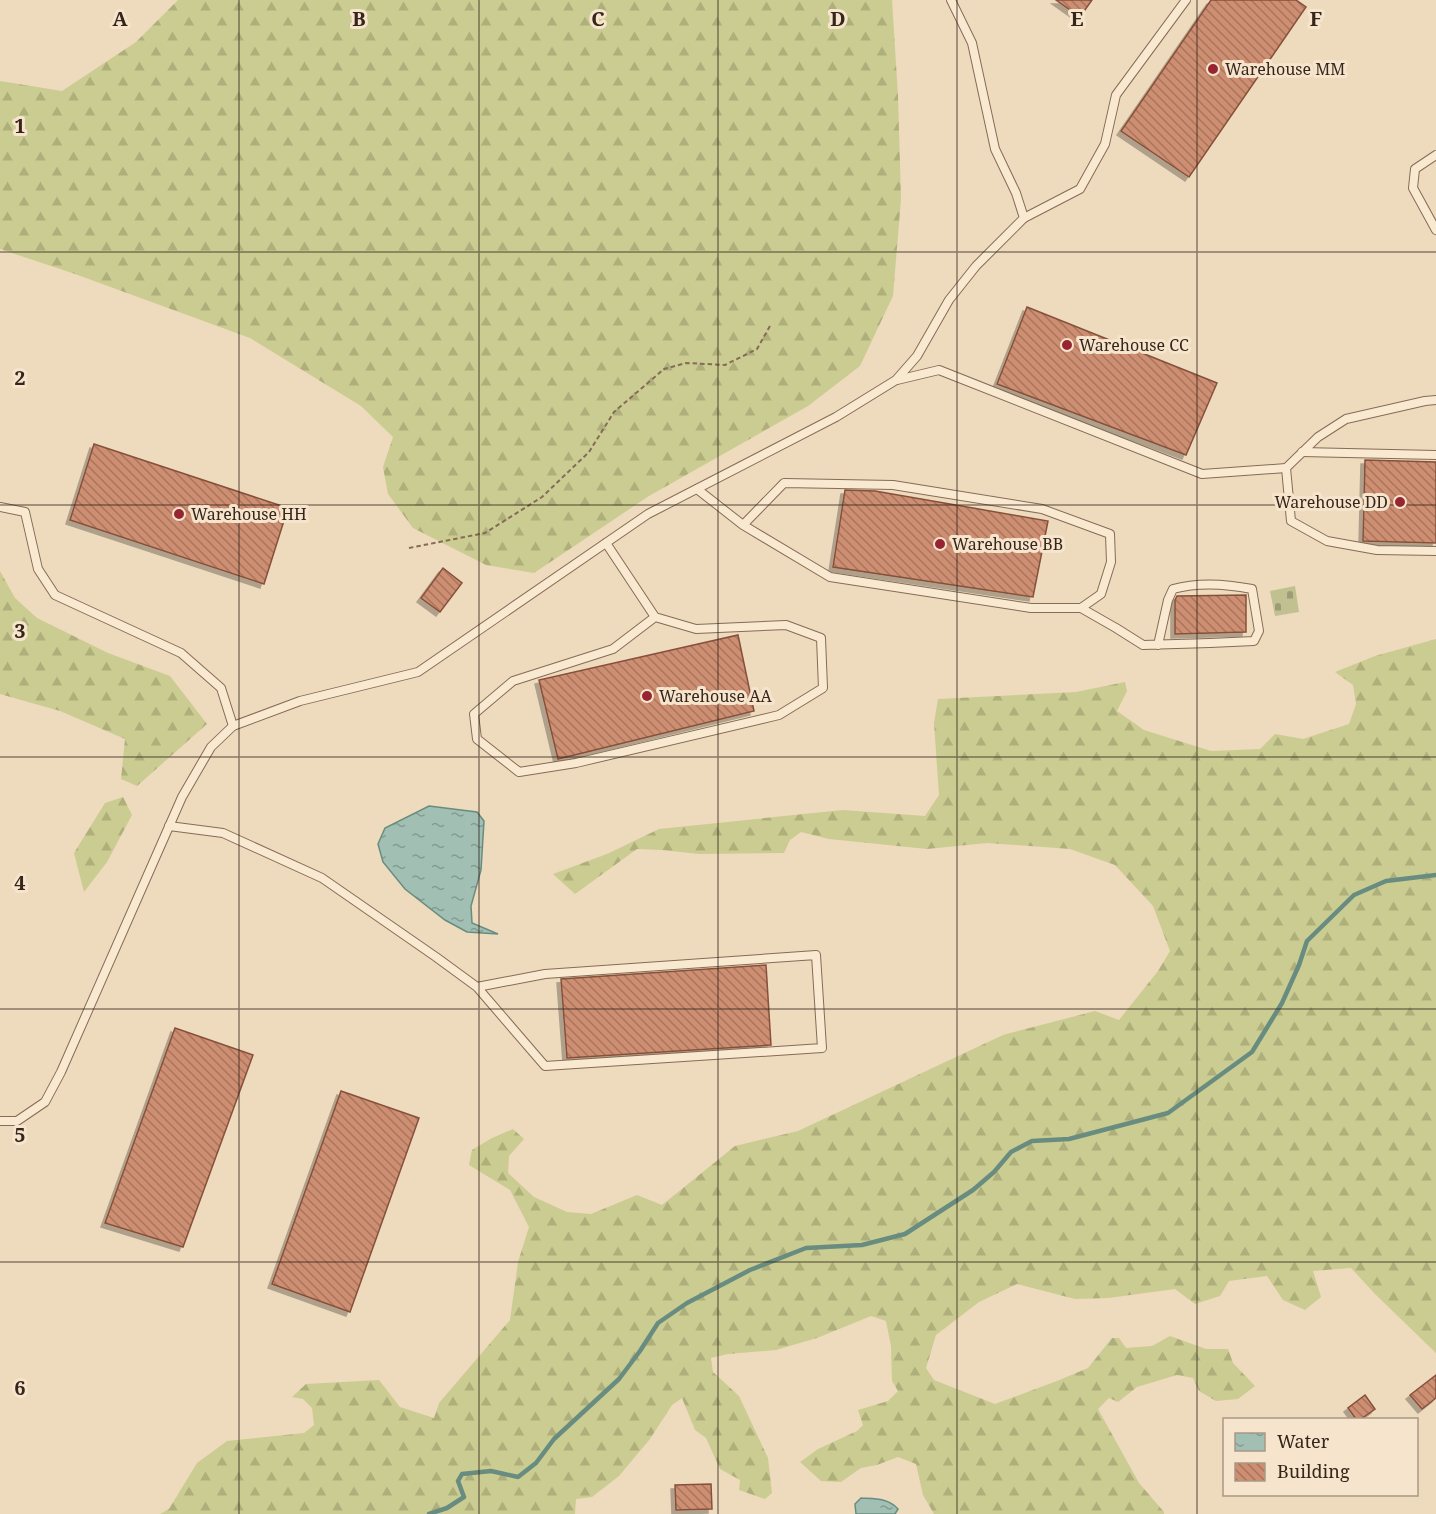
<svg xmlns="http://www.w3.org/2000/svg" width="1436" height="1514" font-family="'Noto Serif',serif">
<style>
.forest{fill:url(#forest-firs)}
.cemetery{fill:url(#cemetery-stones)}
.water{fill:url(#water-ripples);stroke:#688d80;stroke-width:1.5}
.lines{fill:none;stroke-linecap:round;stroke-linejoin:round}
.stream{stroke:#688d80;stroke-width:4.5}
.building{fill:url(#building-back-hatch);stroke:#86513b;stroke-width:1.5;filter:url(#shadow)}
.service-casing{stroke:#866b56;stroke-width:10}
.path{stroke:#866b56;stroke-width:2;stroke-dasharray:4.5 3;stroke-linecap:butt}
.service{stroke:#f9e9d0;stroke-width:8}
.grid{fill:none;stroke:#35251b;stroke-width:1.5;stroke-opacity:0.55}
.poi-dot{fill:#962531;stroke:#f6e5cc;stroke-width:2}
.labels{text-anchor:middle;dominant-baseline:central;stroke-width:6;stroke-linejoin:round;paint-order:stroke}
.poi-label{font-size:16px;fill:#35251b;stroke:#f6e5cc;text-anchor:start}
.grid-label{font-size:20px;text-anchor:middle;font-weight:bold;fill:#35251b;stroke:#f6e5cc;stroke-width:6;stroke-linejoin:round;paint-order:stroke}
</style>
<defs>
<pattern id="forest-firs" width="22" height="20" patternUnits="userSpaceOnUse" patternTransform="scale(1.5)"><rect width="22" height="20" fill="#cbcc91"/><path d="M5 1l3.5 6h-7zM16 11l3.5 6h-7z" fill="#afaf7c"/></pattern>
<pattern id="cemetery-stones" width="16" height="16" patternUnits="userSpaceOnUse" patternTransform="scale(1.5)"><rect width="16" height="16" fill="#c0c091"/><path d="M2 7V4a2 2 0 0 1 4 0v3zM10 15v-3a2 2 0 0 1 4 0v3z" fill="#9d9c76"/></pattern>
<pattern id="water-ripples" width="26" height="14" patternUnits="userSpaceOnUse" patternTransform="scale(1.5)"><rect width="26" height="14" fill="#a1bfb3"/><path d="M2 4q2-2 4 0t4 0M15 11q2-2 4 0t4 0" fill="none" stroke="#849b91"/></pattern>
<pattern id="building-back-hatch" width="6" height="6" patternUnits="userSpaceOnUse" patternTransform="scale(1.5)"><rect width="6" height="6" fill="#ce8e72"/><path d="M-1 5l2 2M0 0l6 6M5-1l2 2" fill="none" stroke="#a8745d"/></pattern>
<filter id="shadow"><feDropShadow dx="-4" dy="4" stdDeviation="0" flood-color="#0004"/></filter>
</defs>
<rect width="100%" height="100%" fill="#eedabd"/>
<!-- forest -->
<g class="forest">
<polygon points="178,0 892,0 898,96 901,199 893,296 860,366 808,406 649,496 534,573 486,565 413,528 388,494 383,467 393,437 361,406 250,338 75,274 0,249 0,81 62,91 136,42"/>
<polygon points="0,571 15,598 37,618 108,653 170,676 207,724 137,786 121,779 125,739 60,711 0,694"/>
<polygon points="1436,639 1436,1353 1376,1295 1351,1268 1313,1271 1321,1297 1305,1310 1283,1300 1267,1276 1229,1281 1220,1296 1195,1304 1175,1289 1108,1298 1075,1299 1017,1284 979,1302 936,1335 926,1368 934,1380 995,1404 1057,1381 1088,1368 1112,1338 1119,1338 1126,1348 1152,1346 1170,1336 1206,1349 1228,1349 1233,1363 1255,1386 1238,1399 1216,1401 1199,1391 1193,1378 1177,1375 1137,1387 1118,1402 1109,1398 1098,1409 1139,1483 1164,1512 1164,1514 934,1514 923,1495 916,1464 898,1457 877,1465 861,1468 841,1482 821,1481 800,1462 818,1449 857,1431 863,1425 858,1410 888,1401 898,1391 892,1381 891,1346 886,1321 871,1316 817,1338 776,1350 728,1354 711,1358 713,1372 739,1396 768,1458 772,1493 765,1499 739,1490 740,1480 720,1469 706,1438 695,1430 682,1398 672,1405 650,1439 619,1476 592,1497 576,1499 575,1514 160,1514 169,1509 197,1463 227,1441 304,1433 314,1425 312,1408 303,1399 292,1397 306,1384 379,1380 400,1407 434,1418 439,1403 510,1320 518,1262 529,1227 510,1190 469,1165 472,1150 492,1138 513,1129 524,1139 509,1156 508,1173 534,1197 567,1212 591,1214 637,1195 662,1205 735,1146 798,1131 1003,1035 1095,1011 1119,1020 1158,971 1170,951 1153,906 1115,865 1070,849 987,843 927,849 829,839 801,832 790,840 784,853 699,854 662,850 637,849 575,894 553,874 607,854 659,829 843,810 925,816 939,795 934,723 938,699 1076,692 1125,682 1127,691 1117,711 1144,730 1211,751 1260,749 1275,734 1303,739 1349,724 1356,704 1353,685 1335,672 1375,656"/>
<polygon points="123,797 132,815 107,862 84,892 74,853 105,803"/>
</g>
<!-- cemetery -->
<polygon class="cemetery" points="1295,586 1299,612 1275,616 1270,591"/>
<!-- water -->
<g class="water">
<polygon points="429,806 477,812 484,821 481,870 471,906 472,923 498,934 467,932 445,920 405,889 383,862 378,844 385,828"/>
<path d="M861,1498C875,1499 888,1498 898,1509L895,1514H856L855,1504Z"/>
</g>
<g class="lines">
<!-- stream -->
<polyline class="stream" points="429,1514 447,1508 464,1497 458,1481 462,1474 491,1471 518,1477 536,1463 554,1439 619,1379 640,1351 658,1323 687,1303 750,1270 806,1248 862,1245 905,1234 973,1190 994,1172 1011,1152 1032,1141 1069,1139 1168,1113 1252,1052 1282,1003 1299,965 1307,941 1354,895 1386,881 1436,875"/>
</g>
<!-- building -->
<g class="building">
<polygon points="1056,0 1092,0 1080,17"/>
<polygon points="1211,0 1296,0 1306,7 1189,177 1121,131"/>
<polygon points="1027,307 1217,383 1186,455 997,384"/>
<polygon points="94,444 288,508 264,584 70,520"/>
<polygon points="1365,460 1436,462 1436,543 1363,541"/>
<polygon points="845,490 875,491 1048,521 1033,597 833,567"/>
<polygon points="443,568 462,583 440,612 421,598"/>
<polygon points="1246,595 1246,632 1175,634 1175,600 1177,596"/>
<polygon points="738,635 754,711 558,759 539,680"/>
<polygon points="766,965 771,1045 567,1058 561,979"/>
<polygon points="175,1028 253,1055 183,1247 105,1223"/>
<polygon points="341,1091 419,1118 350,1312 272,1284"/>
<polygon points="1436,1375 1436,1398 1422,1409 1410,1395"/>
<polygon points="1365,1395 1375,1409 1361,1419 1356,1419 1348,1408"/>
<polygon points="711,1484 712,1509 676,1510 675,1485"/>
</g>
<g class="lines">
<!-- service casing -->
<g class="service-casing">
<g id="service">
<polyline points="1436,155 1415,169 1413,188 1436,230"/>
<polyline points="1024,218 1080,189 1105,144 1116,95 1186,0"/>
<polyline points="897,380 939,370 1202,474 1286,468 1318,437 1346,419 1425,401 1436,400"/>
<polyline points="1302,452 1436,455"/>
<polyline points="1286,468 1291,521 1327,541 1377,550 1436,551"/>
<polyline points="697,489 743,525 830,577 1031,608 1081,608 1101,594 1111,562 1110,534 1042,509 893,485 784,483 743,525"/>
<polyline points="0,507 25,512 38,569 55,595 181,653 221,688 233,726"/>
<polyline points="606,543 655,617 696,629 786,625 821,638 823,688 779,715 576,763 519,772 477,739 474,714 513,681 613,649 655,617"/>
<path d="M1081,608L1116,628L1143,645L1210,643L1254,641L1259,631L1252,589C1227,584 1198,582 1173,589L1168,600L1158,645"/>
<polyline points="169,826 223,833 322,878 436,957 477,987 545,1066 822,1048 816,955 545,974 477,987"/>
<polyline points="0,1121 17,1121 45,1102 61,1072 182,797 211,747 233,726 300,701 418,672 648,514 836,417 896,380 917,356 949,300 976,266 1024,218 1016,193 995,149 972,43 951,0"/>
</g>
</g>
<!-- path -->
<polyline class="path" points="409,548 485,533 542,497 589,452 614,412 664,369 686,363 725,365 757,349 770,326"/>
<!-- service -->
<use href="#service" class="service"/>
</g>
<!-- grid -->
<path class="grid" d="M239,0V1514M479,0V1514M718,0V1514M957,0V1514M1197,0V1514M0,252H1436M0,505H1436M0,757H1436M0,1009H1436M0,1262H1436"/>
<!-- markers -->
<g class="poi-dot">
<circle cx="1213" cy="69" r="6"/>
<circle cx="1067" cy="345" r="6"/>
<circle cx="1400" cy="502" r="6"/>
<circle cx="179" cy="514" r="6"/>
<circle cx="940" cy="544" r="6"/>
<circle cx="647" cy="696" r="6"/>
</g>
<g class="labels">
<!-- poi labels -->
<g class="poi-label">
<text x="1225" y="69">Warehouse MM</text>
<text x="1079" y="345">Warehouse CC</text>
<text x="1388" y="502" text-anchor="end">Warehouse DD</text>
<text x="191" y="514">Warehouse HH</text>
<text x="952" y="544">Warehouse BB</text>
<text x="659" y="696">Warehouse AA</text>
</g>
</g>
<g class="grid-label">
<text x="120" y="26">A</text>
<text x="359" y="26">B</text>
<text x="598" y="26">C</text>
<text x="838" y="26">D</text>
<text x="1077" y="26">E</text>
<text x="1316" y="26">F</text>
<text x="20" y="133">1</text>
<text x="20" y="385">2</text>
<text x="20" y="638">3</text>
<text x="20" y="890">4</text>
<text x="20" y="1142">5</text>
<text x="20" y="1395">6</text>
</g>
<!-- legend -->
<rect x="1223" y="1418" width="195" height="78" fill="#f6e5cc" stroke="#a99885" stroke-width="1.5"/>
<rect x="1235" y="1433" width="30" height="18" fill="url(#water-ripples)" stroke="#a99885" stroke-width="1.5"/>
<text x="1277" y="1448" font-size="18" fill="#35251b">Water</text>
<rect x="1235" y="1463" width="30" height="18" fill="url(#building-back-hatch)" stroke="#a99885" stroke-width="1.5"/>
<text x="1277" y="1478" font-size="18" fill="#35251b">Building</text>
</svg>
